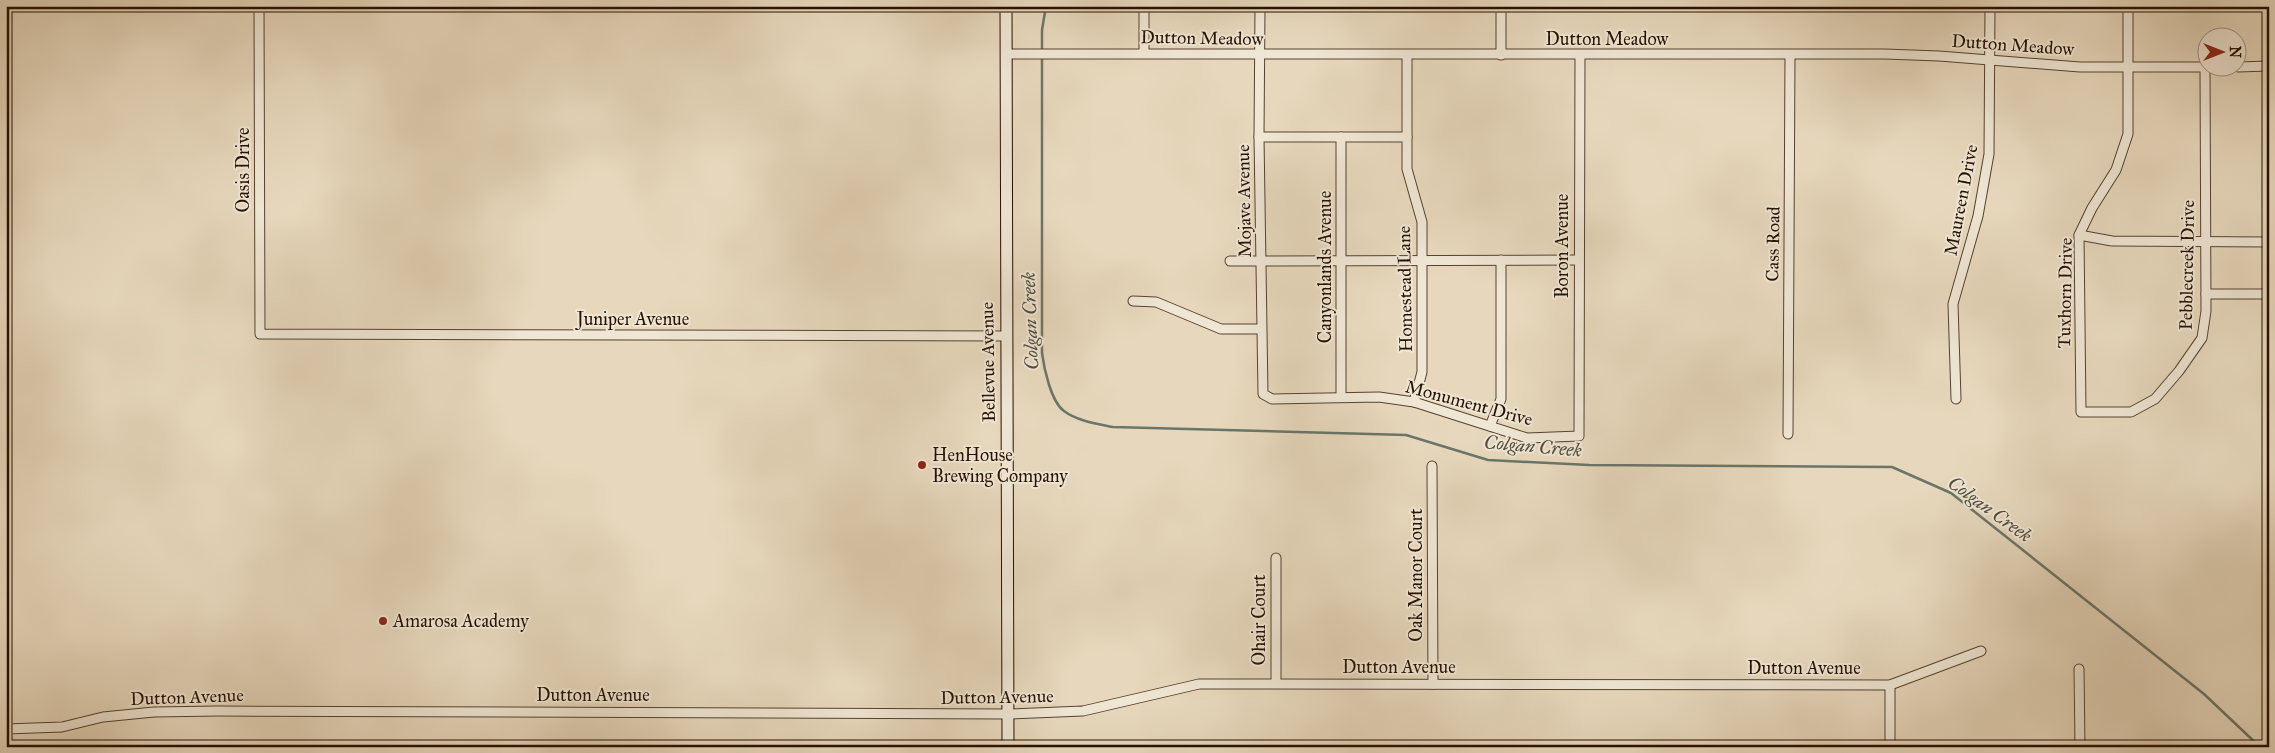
<svg xmlns="http://www.w3.org/2000/svg" width="2275" height="753" font-family="'IM FELL Great Primer',serif">
<style>
.lines{fill:none;stroke-linecap:round;stroke-linejoin:round}
.stream{stroke:#6a7669;stroke-width:2.5}
.street-casing{stroke:#56422f;stroke-width:11}
.secondary-casing{stroke:#261000;stroke-width:13}
.street{stroke:#efe6d4;stroke-width:9}
.secondary{stroke:#efe6d4;stroke-width:11}
.poi-dot{fill:#8f2418;stroke:#efe6d4;stroke-width:2}
.labels{text-anchor:middle;dominant-baseline:central;stroke-width:4;stroke-linejoin:round;paint-order:stroke}
.street-label{font-size:18px;fill:#261000;stroke:#efe6d4}
.poi-label{font-size:18px;fill:#261000;stroke:#efe6d4;text-anchor:start}
.water-label{font-size:19px;font-style:italic;fill:#4e4c3d;stroke:#efe6d4}
</style>
<rect width="100%" height="100%" fill="#e7d8bd"/>
<filter id="stains"><feTurbulence type="fractalNoise" baseFrequency=".004" numOctaves="4"/><feColorMatrix values="0 0 0 0 .2 0 0 0 0 .09 0 0 0 0 .02 0 0 0 .5 -.17"/></filter>
<radialGradient id="worn" r=".72"><stop offset=".6" stop-color="#630" stop-opacity="0"/><stop offset="1" stop-color="#630" stop-opacity=".3"/></radialGradient>
<g class="lines">
<!-- stream -->
<g class="stream">
<polyline points="1042,51 1042,30 1046,6"/>
<path d="M1042,56V353C1044,368 1051,402 1064,411C1077,421 1098,424 1113,427L1406,435L1488,460L1589,465L1892,467L1951,493L2204,694L2260,747"/>
</g>
<!-- street casing -->
<g class="street-casing">
<g id="street">
<polyline points="259,6 260,334 1005,336"/>
<polyline points="1144,6 1144,53"/>
<polyline points="1260,6 1259,137 1263,394 1272,399 1379,397 1414,402 1527,438 1579,436 1580,55"/>
<polyline points="1501,6 1501,55"/>
<polyline points="2128,6 2128,134 2116,170 2092,208 2079,235 2081,412 2131,412 2155,399 2179,371 2202,338 2206,311 2205,67"/>
<polyline points="1006,54 1885,54 1939,56 2080,67 2208,67"/>
<polyline points="1407,55 1407,169 1422,222 1422,372 1414,402"/>
<polyline points="2238,67 2269,66"/>
<polyline points="1259,137 1407,137"/>
<polyline points="1341,137 1341,397"/>
<polyline points="2079,235 2112,241 2269,242"/>
<polyline points="1230,261 1578,260"/>
<polyline points="2206,294 2269,294"/>
<polyline points="1133,301 1156,302 1221,329 1261,329"/>
<polyline points="1956,399 1953,304 1978,216 1989,154 1990,6"/>
<polyline points="1490,426 1501,399 1501,260"/>
<polyline points="1788,434 1790,55"/>
<polyline points="1432,466 1433,684"/>
<polyline points="1276,558 1276,683"/>
<polyline points="2079,669 2080,747"/>
<polyline points="1890,685 1890,747"/>
<polyline points="6,729 62,727 103,717 154,712 218,711 1009,714 1083,711 1199,684 1890,685 1981,651"/>
</g>
</g>
<!-- secondary casing -->
<g class="secondary-casing">
<polyline id="secondary" points="1006,6 1008,747"/>
</g>
<!-- street -->
<use href="#street" class="street"/>
<!-- secondary -->
<use href="#secondary" class="secondary"/>
</g>
<!-- markers -->
<g class="poi-dot">
<circle cx="922" cy="465" r="5"/>
<circle cx="383" cy="621" r="5"/>
</g>
<g class="labels">
<!-- street labels -->
<g class="street-label">
<text transform="translate(1202 38) rotate(1)">Dutton Meadow</text>
<text x="1607" y="39">Dutton Meadow</text>
<text transform="translate(2013 45) rotate(4)">Dutton Meadow</text>
<text transform="translate(243 170) rotate(-90)">Oasis Drive</text>
<text transform="translate(1961 200) rotate(-79)">Maureen Drive</text>
<text transform="translate(1244 201) rotate(-91)">Mojave Avenue</text>
<text transform="translate(1773 244) rotate(-89)">Cass Road</text>
<text transform="translate(1562 246) rotate(-90)">Boron Avenue</text>
<text transform="translate(2187 265) rotate(-89)">Pebblecreek Drive</text>
<text transform="translate(1325 267) rotate(-90)">Canyonlands Avenue</text>
<text transform="translate(1405 289) rotate(-91)">Homestead Lane</text>
<text transform="translate(2065 293) rotate(-89)">Tuxhorn Drive</text>
<text x="633" y="319">Juniper Avenue</text>
<text transform="translate(988 362) rotate(-91)">Bellevue Avenue</text>
<text transform="translate(1469 403) rotate(15)">Monument Drive</text>
<text transform="translate(1416 575) rotate(-90)">Oak Manor Court</text>
<text transform="translate(1259 620) rotate(-90)">Ohair Court</text>
<text x="1399" y="667">Dutton Avenue</text>
<text x="1804" y="668">Dutton Avenue</text>
<text x="593" y="695">Dutton Avenue</text>
<text transform="translate(187 697) rotate(-2)">Dutton Avenue</text>
<text transform="translate(997 697) rotate(-1)">Dutton Avenue</text>
</g>
<!-- poi labels -->
<g class="poi-label">
<text x="932" y="455">HenHouse<tspan x="932" dy="21">Brewing Company</tspan></text>
<text x="393" y="621">Amarosa Academy</text>
</g>
<!-- water labels -->
<g class="water-label">
<text transform="translate(1030 321) rotate(-92)">Colgan Creek</text>
<text transform="translate(1533 446) rotate(5)">Colgan Creek</text>
<text transform="translate(1990 509) rotate(36)">Colgan Creek</text>
</g>
</g>
<!-- margin -->
<rect width="2275" height="753" fill="none" stroke="#e7d8bd" stroke-width="25"/>
<rect x="8" y="8" width="2260" height="738" fill="none" stroke="#261000" stroke-width="2.5"/>
<rect x="12" y="12" width="2250" height="728" fill="none" stroke="#261000"/>
<!-- north arrow -->
<g transform="translate(2222 52) rotate(90)"><circle r="24" fill="#efe6d4" stroke="#9f907f"/>
<path d="M0-4L9 19L0 12L-9 19Z" fill="#8f2418"/>
<text y="-8" font-size="14" font-weight="bold" text-anchor="middle" fill="#261000">N</text>
</g>
<rect width="100%" height="100%" filter="url(#stains)"/>
<rect width="100%" height="100%" fill="url(#worn)"/>
</svg>
